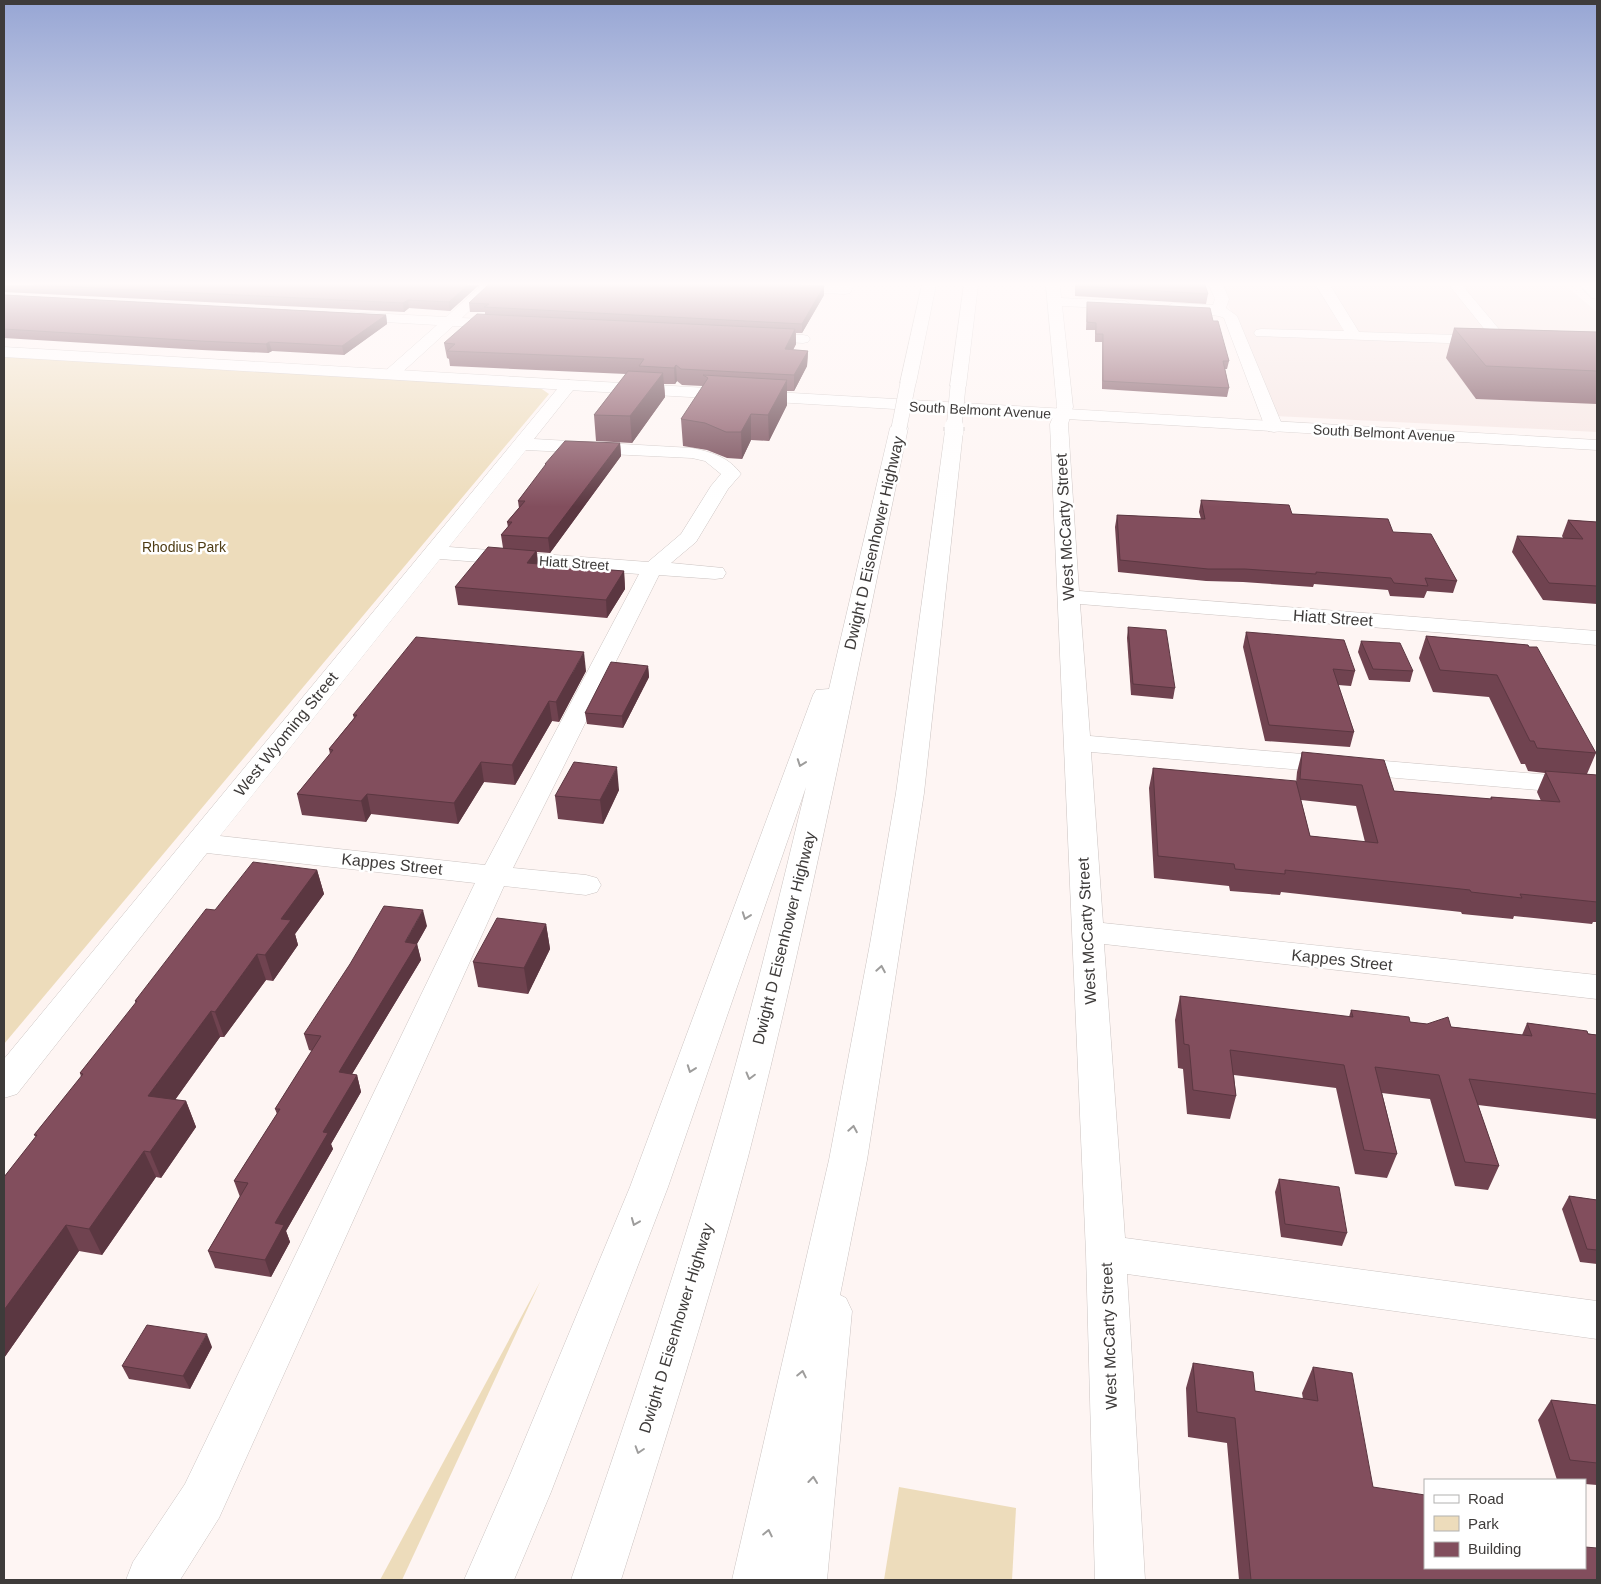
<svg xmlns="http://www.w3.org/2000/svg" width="1601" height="1584" font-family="Arial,sans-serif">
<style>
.built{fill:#f5e5e2}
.green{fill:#eddcbb}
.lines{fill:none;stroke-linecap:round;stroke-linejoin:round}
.minor-casing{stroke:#cbc3c1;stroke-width:1}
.major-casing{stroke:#cbc3c1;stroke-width:1}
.highway-casing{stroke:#cbc3c1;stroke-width:1}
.minor{fill:#fff;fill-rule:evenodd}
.major{fill:#fff;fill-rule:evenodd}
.highway{fill:#fff;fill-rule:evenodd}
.highway-bridge-far1-casing{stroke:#cbc3c1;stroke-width:16;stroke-linecap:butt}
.highway-bridge-casing{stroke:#cbc3c1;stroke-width:21;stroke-linecap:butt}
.highway-bridge-far1{stroke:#fff;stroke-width:15}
.highway-bridge{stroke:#fff;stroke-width:19}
.wall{fill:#704350;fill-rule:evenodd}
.shaded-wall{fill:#5b3741}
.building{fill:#824e5d;stroke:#5b3741}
.oneway{stroke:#9e9d9c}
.labels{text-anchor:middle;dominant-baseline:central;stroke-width:5;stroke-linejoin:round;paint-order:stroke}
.far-street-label{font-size:14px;fill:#3e3b3a;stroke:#fff}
.far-park-label{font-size:14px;fill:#4e3c14;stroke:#fff}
.street-label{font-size:16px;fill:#3e3b3a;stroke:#fff}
</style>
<rect width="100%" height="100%" fill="#fef5f3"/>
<!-- built -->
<polygon class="built" points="1220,285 1565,285 1597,312 1597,432 1275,416"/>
<!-- green -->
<g class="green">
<polygon points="4,355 539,387 549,394 4,1044"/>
<polygon points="540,1282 402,1580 380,1580"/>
<polygon points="899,1487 1016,1508 1012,1580 884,1580"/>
</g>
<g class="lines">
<!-- minor casing -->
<g class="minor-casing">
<g id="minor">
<polygon points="482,285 496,285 462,318 504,320 509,321 511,324 509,327 453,326 396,378 384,378 382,375 384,372 437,325 350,320 343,316 350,312 446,317"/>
<polygon points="724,285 840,286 854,285 850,293 845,294 730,289"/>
<polygon points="1046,285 1060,285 1061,298 1125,301 1132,305 1125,309 1062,306 1073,407 1068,424 1079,591 1597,631 1597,645 1080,604 1090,736 1597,779 1597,795 1091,752 1103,923 1597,975 1597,999 1104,944 1125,1238 1597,1301 1597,1339 1127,1274 1145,1580 1095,1580 1086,1253 1050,424 1057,407"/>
<path d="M1209,285H1223L1229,299L1226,308L1237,316L1283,427L1280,431L1274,432L1268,431L1265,427L1224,318C1210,311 1174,317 1166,307L1173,303L1213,305L1215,299Z"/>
<polygon points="1316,285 1330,285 1359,332 1490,336 1449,285 1462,285 1509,341 1507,344 1502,345 1256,336 1254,333 1256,330 1261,329 1344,331"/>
<polygon points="1579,285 1593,285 1597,288 1597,299 1592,298"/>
<polygon points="757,333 803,335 808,336 810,339 808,342 803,343 752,340 750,337 752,334"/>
<path d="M569,380L575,382L577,385L534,439L692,448C711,452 729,457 741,474L728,489L696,542L671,563L723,568L726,573L723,578L715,579L659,575L513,868L586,875L597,878L601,885L597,892L586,895L504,886L219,1518L180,1580H126L133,1562L185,1484L475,883L207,853L17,1094L4,1098V1059L563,382ZM526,450L692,458L705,461L721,474L711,486L681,534L648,562L449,547ZM440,559L639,574L485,865L220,836Z"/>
</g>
</g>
<!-- major casing -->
<g class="major-casing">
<polygon id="major" points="4,347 1597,440 1597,450 4,357"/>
</g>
<!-- highway casing -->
<g class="highway-casing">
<g id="highway">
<polygon points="922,285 936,285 916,383 914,386 902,386 900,383"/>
<polygon points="964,285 978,285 966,386 964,389 952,389 950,386"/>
<path d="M899,423L905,424L908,428C857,672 810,916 748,1157C710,1299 665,1440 621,1580H571C619,1441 666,1302 708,1161C745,1038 776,912 806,787L668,1187L551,1492L514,1580H464L510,1475L630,1187L813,695L816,690L829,689L890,428L893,424Z"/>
<polygon points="954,426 960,427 963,431 924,793 867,1160 840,1295 846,1298 852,1311 827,1580 732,1580 829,1160 870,944 896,793 945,431 948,427"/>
</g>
</g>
<!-- minor -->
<use href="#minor" class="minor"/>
<!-- major -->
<use href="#major" class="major"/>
<!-- highway -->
<use href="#highway" class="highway"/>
<!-- highway-bridge-far1 casing -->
<g class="highway-bridge-far1-casing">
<g id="highway-bridge-far1">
<polyline points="899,428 908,383"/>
<polyline points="954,428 958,386"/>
</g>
</g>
<!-- highway-bridge casing -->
<g class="highway-bridge-casing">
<polyline id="highway-bridge" points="954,431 954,427"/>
</g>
<!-- highway-bridge-far1 -->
<use href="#highway-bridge-far1" class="highway-bridge-far1"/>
<!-- highway-bridge -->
<use href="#highway-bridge" class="highway-bridge"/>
</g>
<!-- wall -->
<g class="wall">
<polygon points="4,285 479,285 450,311 409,308 404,312 4,292"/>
<polygon points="1075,285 1205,285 1208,294 1206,304 1075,296"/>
<polygon points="4,295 386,315 387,324 344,355 272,351 268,353 202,350 4,338"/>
<polygon points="824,295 802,333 796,333 796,344 793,350 808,351 807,366 794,391 787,391 787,405 769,441 751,440 742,459 727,458 707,450 683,446 681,419 703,386 682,385 677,381 675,384 664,384 665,397 632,443 596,441 594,415 626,374 450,366 449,359 447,358 444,343 485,314 485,312 470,312 469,303"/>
<polygon points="1087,302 1213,321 1229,361 1227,369 1225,369 1229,388 1227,397 1102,389 1102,342 1095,342 1095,330 1086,330"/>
<polygon points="1454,328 1597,332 1597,404 1476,399 1446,358"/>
<polygon points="620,443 621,456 550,553 537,552 538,564 624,571 625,589 607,618 458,605 455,587 503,548 501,535 508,527 507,522 519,508 518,501 545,466 545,464"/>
<polygon points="1201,500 1292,514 1393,532 1457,581 1453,593 1427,591 1424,598 1390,596 1388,590 1314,584 1313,587 1243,582 1206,581 1118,572 1115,527 1117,515 1201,519 1199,512"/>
<polygon points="1568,520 1597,522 1597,604 1543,600 1512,552 1517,536 1563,538 1562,536"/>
<polygon points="1128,627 1175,688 1173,699 1131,695 1127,638"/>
<polygon points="1246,632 1355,671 1351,686 1338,685 1354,732 1350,747 1265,741 1243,647"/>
<path d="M1426,636L1528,645L1596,753L1587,774L1597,775V922H1593L1592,924L1514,916L1513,919L1462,914L1461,912L1281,892L1280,895L1230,891L1229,886L1154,878L1149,788L1153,768L1296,783L1297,772L1302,752L1394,791L1490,799L1491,797L1541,801L1537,792L1545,773L1528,771L1525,764H1521L1489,697L1433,692L1419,658ZM1301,800L1356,806L1365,842L1310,836Z"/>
<polygon points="1361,641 1413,671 1410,682 1369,680 1358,652"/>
<polygon points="648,666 649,677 623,728 587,724 585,713"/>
<polygon points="586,671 559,722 552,721 515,785 484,782 458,824 371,814 366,822 302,815 297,794 330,754 329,749 354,718 353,715"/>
<polygon points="619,790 603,824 558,819 555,796"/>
<polygon points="317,870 324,894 295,934 298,945 273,981 266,980 224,1037 220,1037 175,1100 186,1101 196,1127 161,1178 156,1177 102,1255 79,1251 4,1358 4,1177 36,1137 34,1135 81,1077 80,1073 136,1004 135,1001 215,910"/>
<polygon points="546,924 550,949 528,994 478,987 473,962"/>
<polygon points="427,926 417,944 421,960 352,1074 357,1075 361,1092 331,1144 333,1149 286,1231 290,1242 271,1277 215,1268 208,1251 240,1197 234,1181 277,1114 275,1109 312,1051 309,1050 304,1034"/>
<polygon points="1180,996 1349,1017 1351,1010 1410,1022 1522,1035 1527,1023 1597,1035 1597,1119 1478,1105 1499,1166 1488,1190 1455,1186 1430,1099 1382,1093 1397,1154 1387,1178 1355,1174 1336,1088 1234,1075 1236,1096 1230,1119 1187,1114 1183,1069 1178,1068 1175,1020"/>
<polygon points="1279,1179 1347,1233 1342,1246 1281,1237 1275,1192"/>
<polygon points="1569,1196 1597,1200 1597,1264 1580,1262 1562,1209"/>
<polygon points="212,1347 190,1389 129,1379 122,1366"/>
<polygon points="1193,1363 1255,1391 1303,1399 1302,1393 1313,1367 1373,1487 1597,1580 1239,1580 1227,1443 1188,1437 1186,1388"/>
<polygon points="1551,1400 1597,1405 1597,1485 1585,1484 1585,1480 1557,1480 1538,1420"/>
</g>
<!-- shaded-wall -->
<g class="shaded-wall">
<polygon points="468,285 479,285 450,311 449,302"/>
<polygon points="824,286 824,295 802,333 802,324"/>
<polygon points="408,300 409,308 404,312 403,303"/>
<polygon points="386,315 387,324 344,355 342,346"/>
<polygon points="795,329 796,344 785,365 785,349"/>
<polygon points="269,342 272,351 268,353 266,344"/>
<polygon points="808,351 807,366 794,391 794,375"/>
<polygon points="676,365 677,381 675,384 674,368"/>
<polygon points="663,373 665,397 632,443 630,416"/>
<polygon points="787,380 787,405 769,441 768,415"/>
<polygon points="751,414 751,440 742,459 741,432"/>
<polygon points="620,443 621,456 550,553 548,538"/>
<polygon points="536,551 539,568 527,563"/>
<polygon points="624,571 625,589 607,618 606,600"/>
<polygon points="584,652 586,671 559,722 556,702"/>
<polygon points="648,666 649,677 623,728 622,716"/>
<polygon points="549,701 552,721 515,785 512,765"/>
<polygon points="481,762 484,782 458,824 454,803"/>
<polygon points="617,767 619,790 603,824 600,800"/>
<polygon points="367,794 371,814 366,822 361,801"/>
<polygon points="317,870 324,894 295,934 298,945 273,981 265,955 281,919"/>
<polygon points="423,910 427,926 414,949 417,944 421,960 343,1089 339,1072 405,942"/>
<polygon points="546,924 550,949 528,994 524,968"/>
<polygon points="257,954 266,980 224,1037 215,1012"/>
<polygon points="211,1011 220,1037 159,1122 148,1096"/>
<polygon points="357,1075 361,1092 331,1144 333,1149 286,1231 290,1242 271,1277 265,1260 275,1223 323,1132"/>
<polygon points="186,1101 196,1127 161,1178 150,1152"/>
<polygon points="144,1151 156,1177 102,1255 89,1229"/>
<polygon points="66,1225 79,1251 4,1358 4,1310"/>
<polygon points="207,1334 212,1347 190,1389 183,1376"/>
</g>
<!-- building -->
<g class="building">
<polygon points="33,285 468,285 449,302 408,300 403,303"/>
<polygon points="488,285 796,285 824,286 802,324 484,307 489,304 469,303"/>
<polygon points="1076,285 1205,285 1208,294 1076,286"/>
<polygon points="4,295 386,315 342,346 269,342 266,344 200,341 4,329"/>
<polygon points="1087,302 1210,308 1213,321 1218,321 1229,361 1223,361 1229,388 1103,381 1103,334 1096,334 1096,323 1087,322"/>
<polygon points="477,314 795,329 785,349 808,351 794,375 681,369 676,365 674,368 639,366 644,359 447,351 455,344 444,343"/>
<polygon points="1454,328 1597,332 1597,371 1486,366"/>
<polygon points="628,371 663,373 630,416 594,415"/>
<polygon points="703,375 787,380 768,415 751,414 741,432 726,432 705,423 681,419 708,378"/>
<polygon points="565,441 620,443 548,538 501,535 512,522 507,522 525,501 518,501 546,464 545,464"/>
<polygon points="1201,500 1289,505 1292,514 1388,519 1393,532 1431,534 1457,581 1425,578 1428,586 1394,583 1391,578 1316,572 1316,574 1245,569 1208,569 1120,560 1117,515 1205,519"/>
<polygon points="1568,520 1597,522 1597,586 1549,583 1517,536 1583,539"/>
<polygon points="488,547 536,551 527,563 624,571 606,600 455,587"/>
<polygon points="1128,627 1166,630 1175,688 1133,684"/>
<polygon points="1246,632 1344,640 1355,671 1333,669 1354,732 1269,725"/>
<polygon points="1426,636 1528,645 1529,647 1537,647 1596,753 1537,748 1534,741 1530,741 1497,675 1440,670"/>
<polygon points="416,637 584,652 556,702 549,701 512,765 481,762 454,803 367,794 361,801 297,794 333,750 329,749 357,715 353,715"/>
<polygon points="1361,641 1400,643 1413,671 1373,669"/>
<polygon points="611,662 648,666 622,716 585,713"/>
<polygon points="1302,752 1384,760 1394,791 1492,799 1491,797 1560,802 1545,771 1597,775 1597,902 1520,894 1522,898 1471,892 1470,890 1285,870 1285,874 1235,869 1234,864 1158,856 1153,768 1296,781 1310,836 1378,843 1362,785 1300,779"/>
<polygon points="574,762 617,767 600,800 555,796"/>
<polygon points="253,862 317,870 281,919 291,920 265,955 257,954 215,1012 211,1011 148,1096 186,1101 150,1152 144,1151 89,1229 66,1225 4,1310 4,1177 37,1135 34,1135 83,1074 80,1073 137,1001 135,1001 206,909 215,910"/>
<polygon points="384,906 423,910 405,942 417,944 339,1072 357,1075 323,1132 328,1133 275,1223 284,1225 265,1260 208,1251 248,1183 234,1181 280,1109 275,1109 321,1036 304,1034 350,964"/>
<polygon points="497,918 546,924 524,968 473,962"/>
<polygon points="1180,996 1353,1017 1351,1010 1409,1017 1410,1022 1427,1024 1448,1017 1451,1027 1532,1036 1527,1023 1587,1031 1588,1034 1597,1035 1597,1094 1469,1079 1499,1166 1465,1162 1439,1075 1375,1067 1397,1154 1364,1150 1344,1065 1230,1050 1236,1096 1193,1090 1189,1045 1184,1044"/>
<polygon points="1279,1179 1339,1187 1347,1233 1285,1224"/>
<polygon points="1569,1196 1597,1200 1597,1250 1587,1249"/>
<polygon points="147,1325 207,1334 183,1376 122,1366"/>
<polygon points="1193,1363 1253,1372 1255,1391 1318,1401 1313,1367 1352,1373 1373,1487 1425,1495 1425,1568 1585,1568 1585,1547 1597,1548 1597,1580 1251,1580 1235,1418 1197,1412"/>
<polygon points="1551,1400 1597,1405 1597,1463 1570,1460"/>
</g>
<!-- one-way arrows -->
<defs><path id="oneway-chevron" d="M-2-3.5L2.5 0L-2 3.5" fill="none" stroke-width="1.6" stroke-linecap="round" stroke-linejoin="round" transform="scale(1.25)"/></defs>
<g class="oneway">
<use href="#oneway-chevron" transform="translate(801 763) rotate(110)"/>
<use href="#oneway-chevron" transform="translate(746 916) rotate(110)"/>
<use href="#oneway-chevron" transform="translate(881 969) rotate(-80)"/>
<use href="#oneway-chevron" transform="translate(691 1069) rotate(110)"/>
<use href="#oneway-chevron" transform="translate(750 1076) rotate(105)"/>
<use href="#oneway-chevron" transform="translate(853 1129) rotate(-80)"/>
<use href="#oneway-chevron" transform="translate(635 1222) rotate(112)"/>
<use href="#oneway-chevron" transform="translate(802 1374) rotate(-78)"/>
<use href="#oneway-chevron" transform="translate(639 1450) rotate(108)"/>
<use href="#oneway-chevron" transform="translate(813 1480) rotate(-84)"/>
<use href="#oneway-chevron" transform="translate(768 1533) rotate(-78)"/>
</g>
<!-- sky -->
<linearGradient id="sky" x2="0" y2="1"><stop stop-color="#97a6d4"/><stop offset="0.56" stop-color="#fffafa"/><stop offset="1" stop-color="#fffafa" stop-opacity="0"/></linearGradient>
<rect width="1601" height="507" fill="url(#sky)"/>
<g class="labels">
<!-- far-street labels -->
<g class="far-street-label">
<text transform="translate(980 410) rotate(3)">South Belmont Avenue</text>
<text transform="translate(1384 433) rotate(3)">South Belmont Avenue</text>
<text transform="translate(574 563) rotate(4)">Hiatt Street</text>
</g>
<!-- far-park labels -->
<g class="far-park-label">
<text x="184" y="547">Rhodius Park</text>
</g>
<!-- street labels -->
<g class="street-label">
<text transform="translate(1065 527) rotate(-93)">West McCarty Street</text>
<text transform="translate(874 543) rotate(-77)">Dwight D Eisenhower Highway</text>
<text transform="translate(1333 618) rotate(4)">Hiatt Street</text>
<text transform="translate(286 734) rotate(-51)">West Wyoming Street</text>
<text transform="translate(392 864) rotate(6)">Kappes Street</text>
<text transform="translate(1087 931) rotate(-93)">West McCarty Street</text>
<text transform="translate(784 938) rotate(-76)">Dwight D Eisenhower Highway</text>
<text transform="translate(1342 960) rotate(6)">Kappes Street</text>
<text transform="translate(676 1328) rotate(-73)">Dwight D Eisenhower Highway</text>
<text transform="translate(1109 1336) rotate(-92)">West McCarty Street</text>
</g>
</g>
<!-- border -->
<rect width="1601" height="1584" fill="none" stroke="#3e3b3a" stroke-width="10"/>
<!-- legend -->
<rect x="1424" y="1479" width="162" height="90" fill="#ffffff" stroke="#b2b1b0"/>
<rect x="1434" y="1495" width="25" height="8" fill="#ffffff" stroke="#b2b1b0"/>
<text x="1468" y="1504" font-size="15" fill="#3e3b3a">Road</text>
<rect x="1434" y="1516" width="25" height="15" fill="#eddcbb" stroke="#b2b1b0"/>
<text x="1468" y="1529" font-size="15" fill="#3e3b3a">Park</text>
<rect x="1434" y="1542" width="25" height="15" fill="#824e5d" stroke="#b2b1b0"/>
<text x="1468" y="1554" font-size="15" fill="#3e3b3a">Building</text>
</svg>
